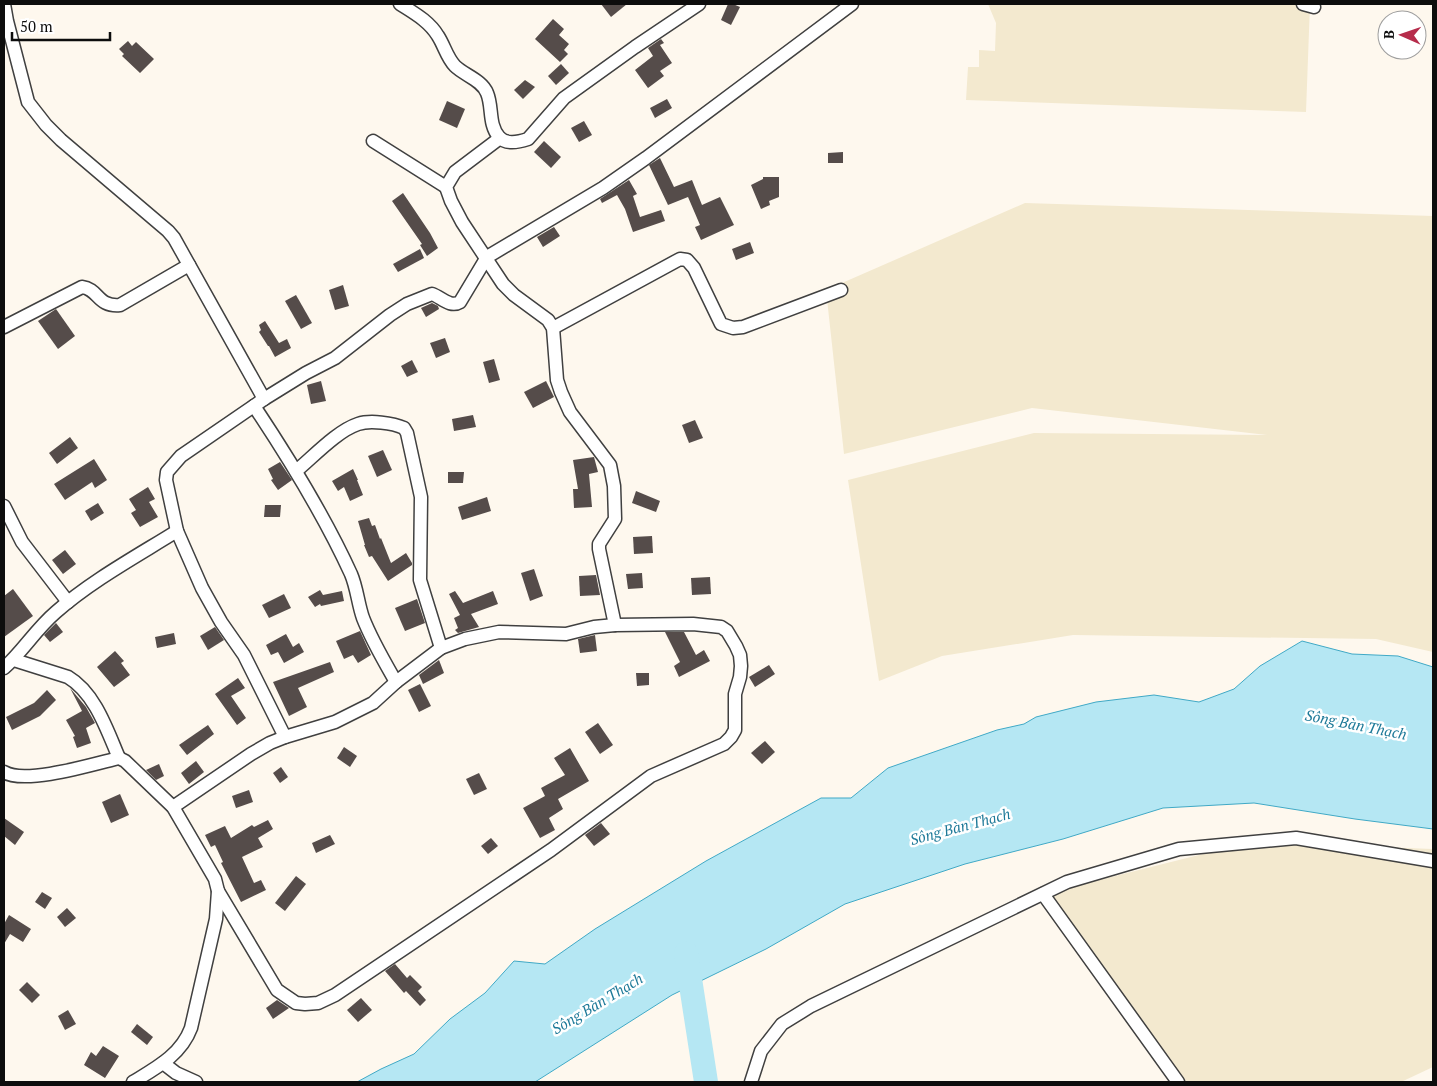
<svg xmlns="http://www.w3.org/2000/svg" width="1437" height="1086" font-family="'PT Serif',serif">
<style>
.farmland{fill:#f3e9cf}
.water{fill:#b5e7f3;stroke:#40a9c6}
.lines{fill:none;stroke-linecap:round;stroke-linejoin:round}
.river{stroke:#b5e7f3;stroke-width:24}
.building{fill:#554c4a}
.street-casing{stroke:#404040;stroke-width:15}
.street{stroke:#fff;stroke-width:12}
.labels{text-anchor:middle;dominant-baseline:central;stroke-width:5;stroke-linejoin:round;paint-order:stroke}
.water-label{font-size:15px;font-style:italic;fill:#1d7998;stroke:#fff}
</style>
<rect width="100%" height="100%" fill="#fef8ee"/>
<!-- farmland -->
<g class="farmland">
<polygon points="988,4 1310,4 1306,112 966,100 968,67 979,67 979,50 995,51 996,23"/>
<polygon points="1025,203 1433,216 1433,652 1376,639 1073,635 942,656 879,681 848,480 1034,433 1267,435 1032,408 844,454 826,290"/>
<polygon points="1251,842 1433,849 1433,1067 1401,1082 1180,1082 1043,894"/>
</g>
<!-- water -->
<polygon class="water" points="1302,641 1352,654 1398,656 1433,667 1433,829 1355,819 1254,803 1163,808 1063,839 965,864 845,904 766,949 672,995 535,1082 357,1082 381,1069 414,1054 450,1019 485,993 514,961 545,964 595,929 706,861 821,798 851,798 888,768 997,730 1024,724 1036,717 1096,702 1154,695 1199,702 1234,689 1260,666"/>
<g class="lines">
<!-- river -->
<polyline class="river" points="686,953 706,1082"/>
</g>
<!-- building -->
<g class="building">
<polygon points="601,4 627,4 611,17"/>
<polygon points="728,4 733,4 740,7 731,25 721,20"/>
<polygon points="553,19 564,29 559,35 569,44 564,50 568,54 560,62 535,39"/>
<polygon points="661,39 664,43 660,45 672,63 660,71 664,76 648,88 635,70 653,56 648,48"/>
<polygon points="128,41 132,46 136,42 154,59 140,73 122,56 124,54 119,49"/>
<polygon points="561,64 569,73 556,85 548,76"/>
<polygon points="525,80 535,87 523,99 514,90"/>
<polygon points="667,99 672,108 655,118 650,108"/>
<polygon points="447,101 465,109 457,128 439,120"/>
<polygon points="584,121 592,135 579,142 571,128"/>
<polygon points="544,141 561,157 551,168 534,152"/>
<polygon points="843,152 843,163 828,163 828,153"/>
<polygon points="660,158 674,187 692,180 702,205 720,197 734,225 701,240 695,227 700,225 688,197 668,205 649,165"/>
<polygon points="763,177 779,177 779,197 769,201 770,205 761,209 751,185 763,179"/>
<polygon points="629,180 637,194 633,196 640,217 661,210 665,221 633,232 625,209 617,195 602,203 600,199"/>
<polygon points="403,193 430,233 438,248 427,256 420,245 422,244 392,201"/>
<polygon points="554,227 560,236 543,247 537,237"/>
<polygon points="750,242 754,253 736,260 732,249"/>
<polygon points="420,249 424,258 398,272 393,264"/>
<polygon points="343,285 349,306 335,310 329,290"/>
<polygon points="296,295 312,323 301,329 285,301"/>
<polygon points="432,303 438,306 439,309 426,317 421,308"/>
<polygon points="56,309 75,336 58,349 38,321"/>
<polygon points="265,321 279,343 287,339 291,348 275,357 269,346 268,346 259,332 261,330 259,325"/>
<polygon points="445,338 450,352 436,358 430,343"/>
<polygon points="494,359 500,380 489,383 483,362"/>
<polygon points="412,360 418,372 407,377 401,366"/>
<polygon points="321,381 326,401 311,404 307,385"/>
<polygon points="546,381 554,397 533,408 524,392"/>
<polygon points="473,415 476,427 454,431 452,419"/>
<polygon points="695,420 703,438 689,443 682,425"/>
<polygon points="70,437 78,448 57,464 49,453"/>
<polygon points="383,450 392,470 377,477 368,456"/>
<polygon points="594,457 598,472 589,474 592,507 574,508 573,489 578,489 573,460"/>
<polygon points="94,459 107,480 95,488 92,482 65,500 54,484"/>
<polygon points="280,462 292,480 278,490 271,480 273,479 268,469"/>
<polygon points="353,469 358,480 357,480 363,495 350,501 344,487 338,491 332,481"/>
<polygon points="448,472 464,472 463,483 448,483"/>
<polygon points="148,487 155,499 149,502 158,517 140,527 131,513 136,510 129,499"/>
<polygon points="636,491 660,501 656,512 632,503"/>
<polygon points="487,497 491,511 462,520 458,507"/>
<polygon points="98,503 104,513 91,521 85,511"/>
<polygon points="265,505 281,505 280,517 264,517"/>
<polygon points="369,518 372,526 375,525 380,539 381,538 391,563 406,553 412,563 412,565 388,581 372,556 369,557 364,545 365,545 358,521"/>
<polygon points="652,536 653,553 634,554 633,537"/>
<polygon points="65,550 76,564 63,574 52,560"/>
<polygon points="534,569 543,596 530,601 521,573"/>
<polygon points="642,573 643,588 628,589 626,574"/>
<polygon points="596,575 600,595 580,596 579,576"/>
<polygon points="710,577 711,594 692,595 691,578"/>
<polygon points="13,589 33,616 4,637 4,596"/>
<polygon points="320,590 323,595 342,591 344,601 321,606 320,604 315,607 308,597"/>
<polygon points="455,591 463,603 493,591 498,604 471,614 479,627 458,633 455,630 458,628 454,618 460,615 449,594"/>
<polygon points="284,594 291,608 269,618 262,605"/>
<polygon points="417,599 425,623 405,631 395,608"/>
<polygon points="56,623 63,632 50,642 44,635"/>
<polygon points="215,627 224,640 208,650 200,636"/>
<polygon points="360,631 371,655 358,663 353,655 344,659 336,641"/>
<polygon points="665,632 684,632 696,655 704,650 710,661 679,677 674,666 680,662"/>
<polygon points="174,633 176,644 157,648 155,637"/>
<polygon points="286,634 293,647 299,643 304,652 284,663 278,652 271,655 266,645"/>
<polygon points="595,635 597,651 580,653 578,639"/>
<polygon points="115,651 124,661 121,663 130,675 114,687 97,667"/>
<polygon points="439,660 444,673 423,684 419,675"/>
<polygon points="330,662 334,672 298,688 307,707 289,716 273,682"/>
<polygon points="769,665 775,674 755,687 749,677"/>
<polygon points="636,673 649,673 649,685 637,686"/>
<polygon points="238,678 245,688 231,696 246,718 237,725 215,694"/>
<polygon points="420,684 431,706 419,712 408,690"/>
<polygon points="70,688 86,707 95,723 86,728 91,743 77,748 73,737 75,736 66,720 82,711"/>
<polygon points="47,690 56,700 40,716 12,730 6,717 34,703"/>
<polygon points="598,723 613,745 600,754 585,732"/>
<polygon points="208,725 214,734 187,755 179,745"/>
<polygon points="765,741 775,752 762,764 751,753"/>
<polygon points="344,747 357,756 350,767 337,758"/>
<polygon points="570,748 589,781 558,799 563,809 549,818 555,830 540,838 523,808 545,796 541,788 565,775 554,758"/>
<polygon points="196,761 204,772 189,784 181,773"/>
<polygon points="159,764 164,776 156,780 146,770"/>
<polygon points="281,767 288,777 280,783 273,773"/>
<polygon points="479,773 487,789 474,795 466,779"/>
<polygon points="249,790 253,802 236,808 232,796"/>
<polygon points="120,794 129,815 111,823 102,802"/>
<polygon points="4,818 24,832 15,845 4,836"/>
<polygon points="268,820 273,829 258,838 263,847 242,857 254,883 261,880 266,890 241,902 221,863 223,862 215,845 211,847 205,835 225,826 231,838 252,825 254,827"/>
<polygon points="601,823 610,834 594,846 585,835"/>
<polygon points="330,835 335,844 316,853 312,843"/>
<polygon points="491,838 498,846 488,854 481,846"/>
<polygon points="296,876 306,884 285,911 275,903"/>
<polygon points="42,892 52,898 45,909 35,902"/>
<polygon points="67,908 76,918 65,927 57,917"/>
<polygon points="9,915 31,929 23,942 10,934 4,944 4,924"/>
<polygon points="395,964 407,978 410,975 422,987 418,991 426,1000 420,1006 406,991 404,993 385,971"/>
<polygon points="27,982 40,995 32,1003 19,990"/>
<polygon points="361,998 372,1010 358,1022 347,1010"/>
<polygon points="277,1000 289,1008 273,1019 266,1008"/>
<polygon points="68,1010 76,1024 65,1030 58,1016"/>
<polygon points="137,1024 153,1037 147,1045 131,1032"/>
<polygon points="103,1046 119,1056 105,1078 84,1065 91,1052 96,1056"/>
</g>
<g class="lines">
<!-- street casing -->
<g class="street-casing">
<g id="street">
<polyline points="4,4 7,21 28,102 46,125 61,140 168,231 174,238 264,399"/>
<path d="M400,4C414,13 429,21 438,36C444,45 447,58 455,66C464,75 482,80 487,93C493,107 488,124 499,137C506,145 519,142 528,139L564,98L635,47L699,4"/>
<polyline points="1303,4 1314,7"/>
<polyline points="500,138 455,172 446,187 451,201 462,222 503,284 514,295 548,320 553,328 557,380 561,392 570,412 610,465 614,486 615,519 599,544 599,549 615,625"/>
<polyline points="373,141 446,187"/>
<path d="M4,327L82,287C99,289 97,307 120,305L189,265"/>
<polyline points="553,328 680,259 687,260 694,268 721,324 733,328 743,327 841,290"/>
<path d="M254,406C290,460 324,515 351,574C357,588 358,604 363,618C372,641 384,661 396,682"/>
<path d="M296,471C314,456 337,431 358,424C370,420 393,423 404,428L407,433L421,497L420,580L441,648"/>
<polyline points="4,506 22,542 68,602"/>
<path d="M14,660L68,677C95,693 107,730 119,758"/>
<path d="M4,668C23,651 36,629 56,612C91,581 137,556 177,531"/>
<path d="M285,737L244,655L221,622L202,588L177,531L166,480L167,472L181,456L264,399L306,373L335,358L390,315L407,304L432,294C441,297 450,308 460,302L487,257L603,188L646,158L852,4"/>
<path d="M4,772C25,785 94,764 119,758L125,761L173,807L215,879L218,891L216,919L191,1028C181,1055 156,1068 133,1082"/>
<polyline points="173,807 251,754 270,743 285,737 335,722 373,703 396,682 441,648 465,639 499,632 566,634 594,627 615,625 693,624 721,627 727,631 736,646 740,655 741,666 740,677 735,694 735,730 731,737 724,744 651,776 551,850 335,995 318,1003 305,1004 296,1003 277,990 218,891"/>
<polyline points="1043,894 1178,1082"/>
<polyline points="163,1063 176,1073 196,1082"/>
<polyline points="751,1082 761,1051 782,1024 811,1006 1067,882 1179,849 1296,838 1433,861"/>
</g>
</g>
<!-- street -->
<use href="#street" class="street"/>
</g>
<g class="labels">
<!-- water labels -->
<g class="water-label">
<text transform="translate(1356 724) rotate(11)">Sông Bàn Thạch</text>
<text transform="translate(960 826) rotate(-15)">Sông Bàn Thạch</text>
<text transform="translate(597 1003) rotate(-31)">Sông Bàn Thạch</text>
</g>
</g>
<!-- border -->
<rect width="1437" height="1086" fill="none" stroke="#0d0d0d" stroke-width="10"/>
<!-- north arrow -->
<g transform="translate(1402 35) rotate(272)"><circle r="24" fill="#ffffff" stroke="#9e9e9e"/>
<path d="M0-4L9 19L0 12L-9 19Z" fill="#b62c4b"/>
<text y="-8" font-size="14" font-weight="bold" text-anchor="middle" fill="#0d0d0d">B</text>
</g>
<!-- scale -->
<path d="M12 32v8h98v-8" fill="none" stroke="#0d0d0d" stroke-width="2.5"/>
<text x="20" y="32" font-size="15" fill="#0d0d0d" stroke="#ffffff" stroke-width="4" paint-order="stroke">50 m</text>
</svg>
